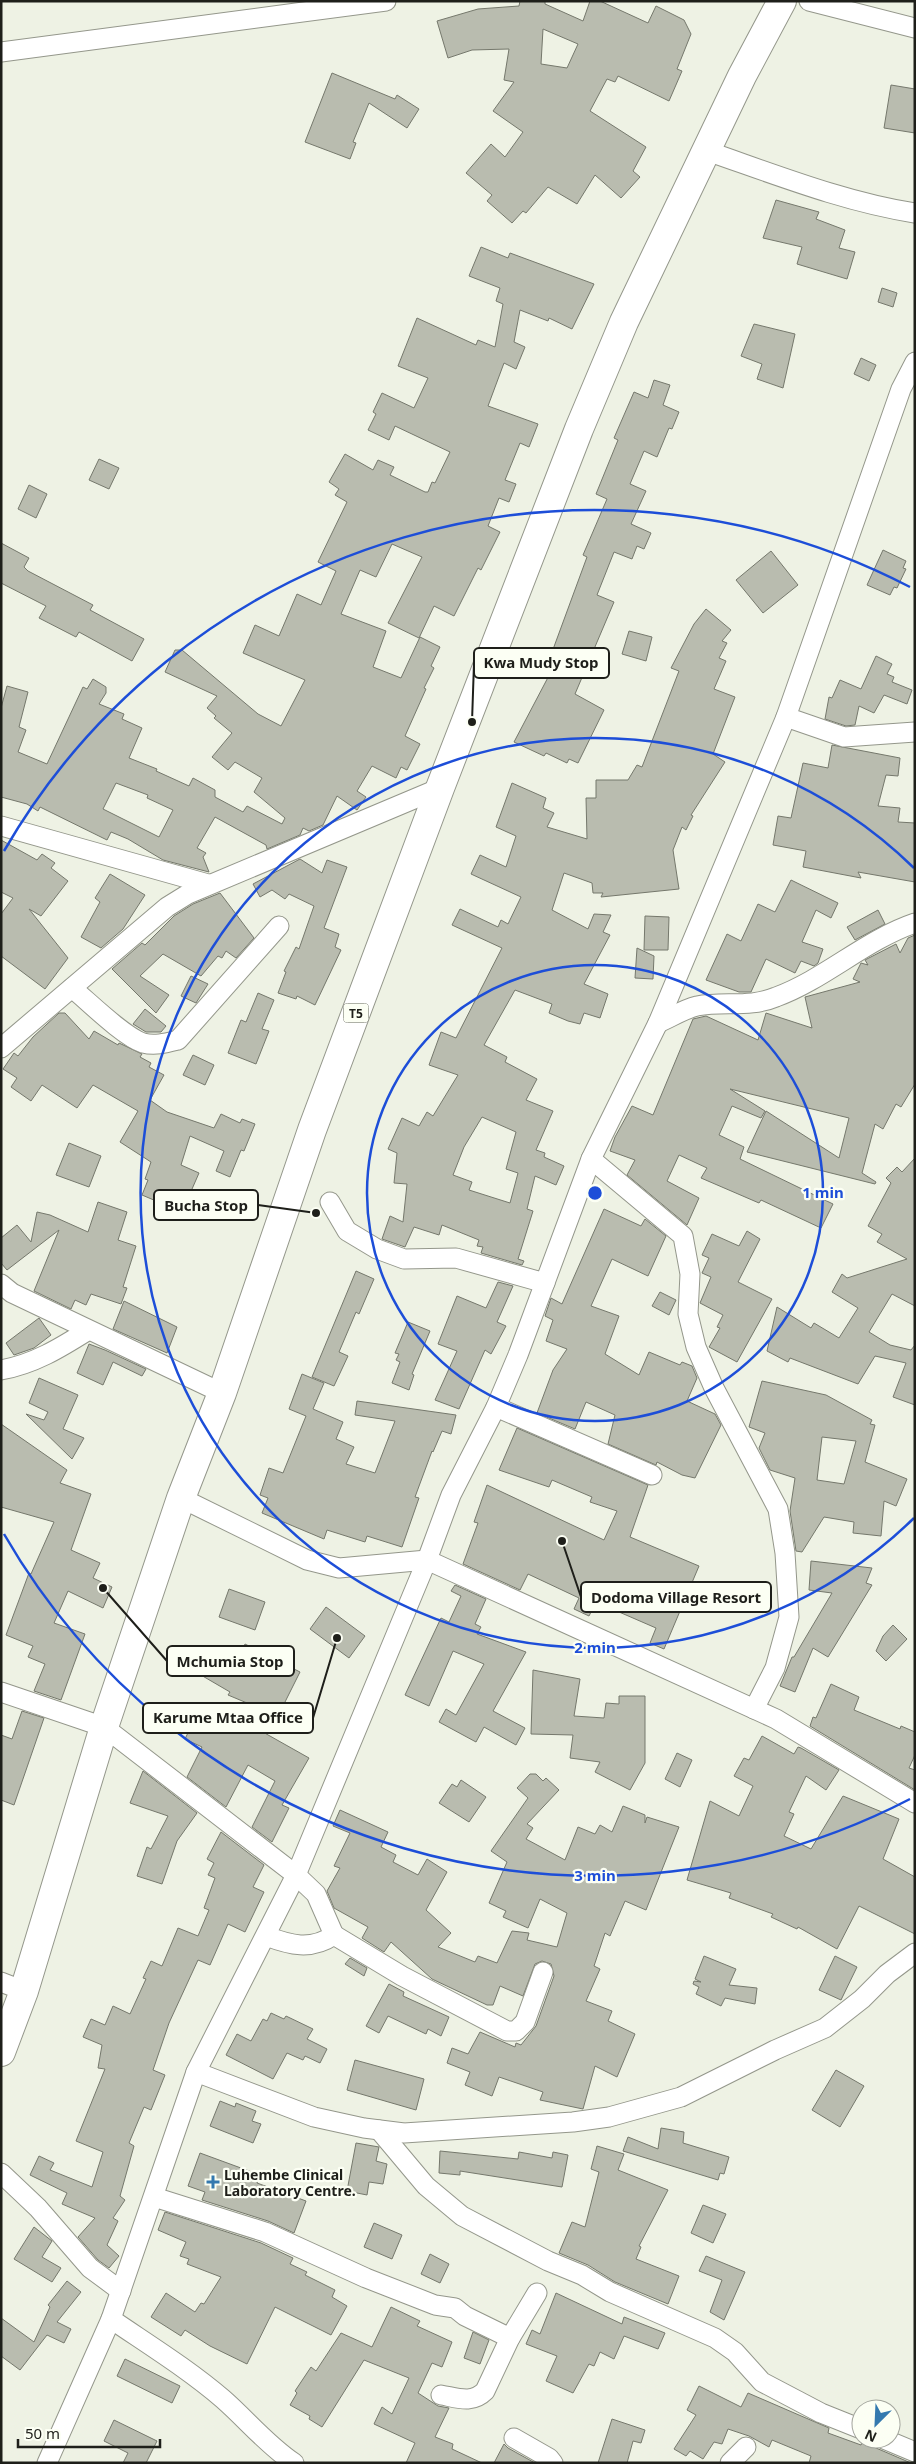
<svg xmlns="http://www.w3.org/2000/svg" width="916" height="2464" font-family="'Noto Sans',sans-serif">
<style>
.building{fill:#b9bcaf;stroke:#75786c;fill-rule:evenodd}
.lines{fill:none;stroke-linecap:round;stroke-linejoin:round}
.street-casing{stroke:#94978b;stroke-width:21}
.highway-casing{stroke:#94978b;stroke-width:30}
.street{stroke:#fff;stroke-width:19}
.highway{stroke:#fff;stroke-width:28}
.ring{fill:none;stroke:#1d4ed8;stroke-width:2.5}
.poi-dot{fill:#3479af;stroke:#fcfff4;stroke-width:2}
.labels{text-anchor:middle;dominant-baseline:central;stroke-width:4.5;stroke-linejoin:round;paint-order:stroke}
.shield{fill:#fcfff4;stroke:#61625b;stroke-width:1}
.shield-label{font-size:12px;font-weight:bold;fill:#1e1f1a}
.poi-label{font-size:14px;font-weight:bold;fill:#1e1f1a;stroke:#fcfff4;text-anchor:start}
.centre{fill:#1d4ed8;stroke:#fcfff4;stroke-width:2.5}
.ring-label{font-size:15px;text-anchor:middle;font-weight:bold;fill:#1d4ed8;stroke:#fcfff4;stroke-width:4.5;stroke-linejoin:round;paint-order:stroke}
.leader{fill:none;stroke:#1e1f1a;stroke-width:2}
.callout-dot{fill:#1e1f1a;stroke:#fcfff4;stroke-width:2}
.callout{fill:#fcfff4;stroke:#1e1f1a;stroke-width:2}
.callout-label{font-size:15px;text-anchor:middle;font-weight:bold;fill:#1e1f1a}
</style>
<rect width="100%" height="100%" fill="#eef2e4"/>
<!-- building -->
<g class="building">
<path d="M520,1H545V4L583,21L590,1H600L648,23L656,6L684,20L691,34L677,69L682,71L669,101L618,76L615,82L607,79L590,111L646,147L633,171L640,177L621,198L595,175L577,204L548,187L526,213L523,211L512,223L487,201L492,195L466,173L491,144L505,157L523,132L493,111L514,82L504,80L509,49L472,50L448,58L437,21L478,9L519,6ZM543,29L578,44L567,68L541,64Z"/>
<polygon points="332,73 395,99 397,95 419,109 407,128 369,103 353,142 356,143 350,159 305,142"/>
<polygon points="891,85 915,89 915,133 884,128"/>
<polygon points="776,200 819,212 816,219 845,230 839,248 855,252 847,279 797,264 802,247 763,238"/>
<path d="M481,247L508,258L510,253L594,284L572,329L549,318L548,321L520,310L514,342L525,347L516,369L504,363L488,406L538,424L529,447L520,443L505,480L516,484L509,502L499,498L488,526L500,532L481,570L478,568L454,616L434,606L419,638L388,623L422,557L392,544L376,577L360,570L341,614L386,631L373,667L401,678L420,637L440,647L431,666L434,668L424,688L426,689L405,736L420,744L407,770L401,767L396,778L372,766L357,791L366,797L357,810L337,796L323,825L309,831L303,828L300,835L267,849L266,845L215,817L197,848L206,853L203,857L209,872L163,860L128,839L111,832L107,840L40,807L38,811L27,804L1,797V708L7,686L28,692L19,727L26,730L18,752L47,764L83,687L87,689L93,679L106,687V693L99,704L124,714L122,719L142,728L129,758L157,769L156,771L189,786L193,778L215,790V797L243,812L247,806L282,824L285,818L254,792L262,778L235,762L228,770L212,757L232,733L214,718L216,716L207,708L217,696L165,672L175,650H182L258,714L281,726L305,680L243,653L255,625L279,636L297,594L321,605L336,571L318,562L347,502L335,495L339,489L329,482L345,454L373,470L378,460L394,467L390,475L425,492H428L432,482L435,483L450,452L395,426L389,440L368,430L376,414L373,412L382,393L414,408L428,378L398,366L417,318L476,345L478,340L495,347L503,304L496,301L500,288L469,276ZM116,783L148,795L147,798L173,810L159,837L103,809Z"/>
<polygon points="882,288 897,293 893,307 878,302"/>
<polygon points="754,324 795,334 783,388 757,379 762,364 741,356"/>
<polygon points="861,358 876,365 869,381 854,374"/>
<polygon points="654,380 670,385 663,405 679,412 672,429 669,428 657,457 644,451 630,484 646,491 631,524 651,533 644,549 637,546 632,559 614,552 597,595 614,602 575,694 604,710 578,763 569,759 567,763 546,753 544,756 514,742 554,666 548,663 587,557 583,555 607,499 596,494 618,440 614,438 634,392 648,398"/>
<polygon points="99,459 119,468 109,489 89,480"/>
<polygon points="29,485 47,494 36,518 18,509"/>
<polygon points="1,543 29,558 24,567 28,571 93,605 90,610 144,639 132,661 79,632 76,637 39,618 46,606 1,583"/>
<polygon points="883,550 906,561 903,568 906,569 897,588 894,587 890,595 867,585"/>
<polygon points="771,551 798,585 763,613 736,580"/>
<path d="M706,609L731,630L722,641L727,643L719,658L726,661L714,689L735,697L713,754L725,762L691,815L693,816L686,830L682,827L673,850L679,889L601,897L603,893H593L592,883L564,873L552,910L588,929L594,914L611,915L603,932L610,935L584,984L608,994L600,1018L584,1013L580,1024L568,1021L549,1013L552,1004L515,990L484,1045L507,1057L505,1062L537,1079L526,1100L553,1111L536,1150L545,1153L544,1157L564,1166L556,1185L535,1176L527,1209L533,1211L518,1259L524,1261L522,1265L481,1253L483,1247L477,1246L479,1240L442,1225L439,1235L414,1227L405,1247L382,1239L390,1216L403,1222L407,1184L394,1183L397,1153L388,1149L402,1118L419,1126L427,1112L433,1116L458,1075L429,1065L441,1032L456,1038L502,948L452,925L460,909L498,927L501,920L508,924L521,897L471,874L480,855L506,867L516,836L496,827L512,783L546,798L543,808L554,813L547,827L587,839L586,798H596V780H628L637,765L642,767L679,671L671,668L694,624ZM482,1117L516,1132L506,1169L518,1173L510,1203L469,1190L472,1182L453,1175L464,1147Z"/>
<polygon points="629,631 652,637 646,661 622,654"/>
<polygon points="876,656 892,664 887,674 894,677 892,682 912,690 907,704 884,695 874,713 859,706 855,725 846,726 825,719 829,697 832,698 840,680 861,689"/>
<polygon points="832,745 900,758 898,776 886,775 878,806 900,808 898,822 915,823 915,882 858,872 861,878 803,867 806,851 773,845 778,816 791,818 803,763 828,768"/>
<polygon points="1,840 37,860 42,854 55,863 51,868 68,881 41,916 29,909 68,958 45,989 1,956 1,914 13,898 1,892"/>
<polygon points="300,859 322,873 327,860 347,867 324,928 339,934 335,947 341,950 315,1005 297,996 296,999 278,993 286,972 284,971 296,947 299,949 314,906 289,894 285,899 272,890 260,897 253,884"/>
<polygon points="110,874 145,895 123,929 101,948 81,937 100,902 95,898"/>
<polygon points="791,880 838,903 831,918 816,910 802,942 823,949 818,963 814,966 801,961 795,973 766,959 751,992 739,992 706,980 727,934 741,941 758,904 775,912"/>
<polygon points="220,893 254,938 236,958 226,951 222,958 218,956 201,976 163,954 140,976 169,995 156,1013 112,969 142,943 145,945 174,916 193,904"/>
<polygon points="878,910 885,924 855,940 847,927"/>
<polygon points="645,916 669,917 668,950 644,950"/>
<polygon points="915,935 915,1084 901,1107 896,1104 883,1129 875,1124 862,1173 876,1182 875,1184 747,1152 766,1111 839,1158 849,1118 730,1089 765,1111 761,1118 732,1106 719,1135 744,1147 740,1159 833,1204 821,1228 761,1200 759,1203 701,1178 707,1168 679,1155 667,1181 699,1198 687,1225 627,1175 635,1160 610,1151 615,1137 632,1106 653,1115 693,1019 706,1016 758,1040 766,1013 812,1028 805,997 860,982 853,979 861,963 868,965 865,960 896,944 900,953 908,938"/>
<polygon points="637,948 654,956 653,979 635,978"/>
<polygon points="191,976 208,984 196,1003 181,996"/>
<polygon points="258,993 274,1000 262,1029 269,1031 256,1064 228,1053 241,1020 246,1022"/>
<polygon points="145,1009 166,1026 161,1032 146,1032 133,1024"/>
<polygon points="59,1013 65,1013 89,1039 94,1031 118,1045 119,1043 142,1054 140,1057 151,1063 149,1067 164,1075 150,1100 167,1112 214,1128 221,1114 240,1123 242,1119 255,1124 244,1151 241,1150 230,1177 216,1171 224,1151 190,1136 181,1165 199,1173 182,1212 142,1195 148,1180 145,1179 151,1162 120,1142 138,1111 93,1085 77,1108 42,1085 31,1101 11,1087 17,1078 3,1069 14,1053 18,1056 33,1037"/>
<polygon points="193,1055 214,1065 205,1085 183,1075"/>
<polygon points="69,1143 101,1156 89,1187 56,1175"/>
<polygon points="915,1158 915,1306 892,1294 869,1332 890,1345 911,1350 915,1345 915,1405 893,1397 906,1363 875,1356 858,1384 790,1358 788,1362 767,1351 777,1307 811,1328 814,1323 839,1338 858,1308 832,1292 842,1274 847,1278 907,1259 877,1242 882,1234 868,1226 891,1183 886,1178 897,1167 902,1172"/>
<polygon points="98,1202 127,1212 118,1240 136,1246 123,1287 127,1288 121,1304 91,1294 86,1305 75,1300 71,1309 34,1291 59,1230 7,1270 1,1263 1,1238 17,1225 31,1242 37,1212 50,1215 88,1232"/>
<polygon points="604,1209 641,1226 645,1219 666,1236 648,1276 612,1259 591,1306 619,1316 605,1354 639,1375 649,1352 680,1365 682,1362 692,1366 697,1378 687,1401 715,1414 721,1425 695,1478 682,1475 657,1462 656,1465 608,1444 615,1415 586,1402 575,1429 537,1413 553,1370 567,1349 546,1341 553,1320 545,1316 551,1298 562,1304"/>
<polygon points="747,1231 760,1239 738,1282 772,1299 737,1362 709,1347 720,1328 717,1327 723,1315 700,1303 711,1277 702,1273 709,1258 702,1255 712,1234 739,1246"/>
<polygon points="356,1271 374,1279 359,1314 356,1312 339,1352 348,1356 334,1386 312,1377"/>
<polygon points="498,1282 513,1286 497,1322 506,1326 491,1354 485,1350 459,1409 435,1400 457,1351 438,1344 457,1296 486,1308"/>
<polygon points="660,1292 676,1300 669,1315 652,1306"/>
<polygon points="124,1301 177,1327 167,1353 113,1329"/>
<polygon points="39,1318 51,1335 34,1348 14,1355 6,1343"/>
<polygon points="408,1322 430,1331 412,1374 414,1375 409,1390 392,1383 400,1362 396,1360 399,1354 395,1353"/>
<polygon points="89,1344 105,1350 146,1369 142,1376 113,1362 103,1385 77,1373"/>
<polygon points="302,1374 324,1383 313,1409 343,1422 336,1439 354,1447 346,1464 375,1473 395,1421 355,1415 357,1401 456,1415 451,1434 442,1431 433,1452 432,1451 415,1497 419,1498 402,1547 367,1536 365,1542 327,1530 324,1539 262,1513 268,1498 260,1495 269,1468 283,1473 306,1416 289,1409"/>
<polygon points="39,1378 78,1395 63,1429 84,1438 72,1459 26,1414 44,1420 48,1412 29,1403"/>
<path d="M762,1381L826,1395L872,1420L870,1424L875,1425L865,1462L907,1479L896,1506L884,1501L881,1536L853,1533L854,1522L824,1517L802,1552L796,1551L790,1511L795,1478L770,1470L759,1448L765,1433L749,1427ZM822,1437L856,1441L844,1484L817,1480Z"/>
<polygon points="1,1424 67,1470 60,1483 91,1494 71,1550 100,1563 93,1578 112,1587 103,1608 68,1591 54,1623 85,1634 61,1700 34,1691 45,1664 28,1657 33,1646 6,1635 29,1573 31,1574 54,1522 1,1507"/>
<polygon points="517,1428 648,1485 630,1537 699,1566 664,1649 650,1643 656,1628 596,1602 589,1616 574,1609 579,1598 528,1574 520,1590 463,1564 478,1523 474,1522 487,1485 604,1540 617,1511 590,1502 592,1497 552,1480 549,1487 499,1470"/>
<polygon points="811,1561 872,1568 866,1583 872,1585 828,1657 813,1648 795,1692 780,1686 792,1657 794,1657 832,1593 809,1590"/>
<polygon points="455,1585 486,1599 475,1624 481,1627 477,1634 526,1652 493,1711 525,1728 516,1745 484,1727 476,1742 439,1722 446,1709 456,1715 484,1664 453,1651 429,1706 405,1695 441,1618 449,1622 461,1596 451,1591"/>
<polygon points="229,1589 265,1602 255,1630 219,1617"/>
<polygon points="326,1607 365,1636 349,1658 310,1629"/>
<polygon points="893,1625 907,1639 886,1661 876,1651 883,1636"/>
<polygon points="245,1644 300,1672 278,1716 228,1695 230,1692 194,1671 208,1647 237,1661"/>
<polygon points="533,1670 580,1679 574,1716 604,1718 606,1703 619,1704 619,1696 645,1696 645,1763 630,1790 595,1772 600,1762 570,1758 573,1735 531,1734"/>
<polygon points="831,1684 859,1697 854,1710 900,1729 901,1726 915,1732 915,1755 909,1768 915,1770 915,1790 810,1726 813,1717 816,1718"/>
<polygon points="222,1709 309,1758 282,1805 289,1808 272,1842 252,1827 275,1781 248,1765 226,1807 187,1777 202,1747 185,1739 196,1716 215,1724"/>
<polygon points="22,1711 44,1718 14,1805 1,1800 1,1735 12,1739"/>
<polygon points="762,1736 794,1754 798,1747 801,1748 839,1770 826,1790 806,1776 789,1812 794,1814 784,1836 811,1849 843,1796 899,1819 883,1859 915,1877 915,1934 859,1906 837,1949 798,1927 797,1929 771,1917 773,1914 729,1898 731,1893 687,1880 710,1801 739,1816 753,1786 734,1776 744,1758 749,1760"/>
<polygon points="677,1753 692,1760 680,1787 665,1779"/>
<polygon points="143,1771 197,1813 177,1841 162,1884 137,1876 147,1847 151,1849 168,1816 130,1803"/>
<polygon points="530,1774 536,1774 543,1781 546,1778 559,1790 527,1824 533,1828 526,1839 565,1860 578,1827 595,1834 600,1825 612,1832 623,1806 645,1815 645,1823 647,1817 679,1827 646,1910 625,1901 610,1936 605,1933 594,1966 600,1969 586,2001 612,2011 608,2021 635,2034 617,2077 595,2066 583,2109 540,2100 543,2092 499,2077 492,2096 465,2085 470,2072 447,2063 452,2048 468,2054 480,2032 515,2047 516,2043 521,2045 536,2026 554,1976 551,1964 542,1961 535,1964 523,1996 500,1986 493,2005 487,2005 432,1979 391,1942 384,1952 362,1938 368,1927 334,1908 327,1891 340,1868 334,1866 350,1833 333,1826 340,1810 388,1832 381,1847 396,1855 393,1862 418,1875 427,1859 447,1872 426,1910 451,1933 438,1947 475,1962 478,1956 497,1963 512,1931 529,1933 527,1940 557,1947 567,1913 540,1899 528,1928 503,1917 506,1911 489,1903 507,1862 491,1851 528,1798 517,1788"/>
<polygon points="461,1780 486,1797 469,1822 439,1803 452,1784 457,1787"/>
<polygon points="221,1832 264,1865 253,1887 264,1892 245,1932 228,1924 210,1965 198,1960 169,2023 153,2070 165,2075 151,2110 144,2107 129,2143 134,2146 120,2196 125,2200 113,2218 118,2221 107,2245 119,2256 109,2268 98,2260 78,2237 95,2218 62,2204 67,2193 30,2175 39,2156 54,2163 50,2170 92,2187 103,2152 76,2141 105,2069 98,2068 102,2045 83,2037 91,2019 105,2025 113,2006 130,2014 146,1979 143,1978 151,1961 162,1966 178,1928 198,1936 209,1910 204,1908 215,1878 208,1875 214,1863 207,1859"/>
<polygon points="704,1956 736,1969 729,1985 757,1988 755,2004 725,1998 721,2006 696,1994 699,1987 693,1984 694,1981 701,1982 695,1979"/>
<polygon points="835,1956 857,1967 841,2000 819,1990"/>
<polygon points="350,1958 367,1968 364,1976 345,1964"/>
<polygon points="389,1984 404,1992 403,1996 449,2017 441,2036 428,2029 426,2034 388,2016 379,2033 366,2026"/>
<polygon points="271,2013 284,2019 286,2016 313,2029 307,2039 327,2049 320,2063 305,2056 303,2060 287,2053 273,2079 226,2055 237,2034 251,2041 263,2019 267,2021"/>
<polygon points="355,2060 424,2079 416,2110 347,2090"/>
<polygon points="836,2070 864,2086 840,2127 812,2110"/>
<polygon points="220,2101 235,2107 236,2103 256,2111 252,2121 261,2124 253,2143 210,2126"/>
<polygon points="661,2128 684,2132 683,2143 729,2157 724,2174 720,2173 718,2180 623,2151 628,2137 658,2149"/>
<polygon points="356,2143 379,2147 376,2161 387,2164 383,2184 369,2182 367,2195 347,2191"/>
<polygon points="597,2146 624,2154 618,2170 668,2190 639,2246 641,2247 636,2259 679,2276 668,2304 615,2282 588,2265 559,2253 572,2222 585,2227 599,2172 591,2169"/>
<polygon points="440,2151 518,2159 519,2152 552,2158 553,2152 568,2155 562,2187 460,2171 460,2175 439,2173"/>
<polygon points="200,2153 260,2175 257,2183 306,2201 294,2233 268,2221 202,2200 205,2192 188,2186"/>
<polygon points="703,2205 726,2214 713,2243 691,2233"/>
<polygon points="165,2212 261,2243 293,2258 290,2264 307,2272 305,2275 335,2290 332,2297 347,2306 331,2335 275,2307 247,2364 210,2346 185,2330 181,2336 151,2317 166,2293 195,2312 201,2303 204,2304 221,2277 187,2264 189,2259 180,2256 186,2242 158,2230"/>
<polygon points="374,2223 402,2235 392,2259 364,2247"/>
<polygon points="34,2227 52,2241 42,2257 61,2268 52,2282 14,2259"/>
<polygon points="430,2254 449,2264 440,2283 421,2274"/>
<polygon points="706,2256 745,2272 724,2320 710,2312 722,2280 699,2271"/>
<polygon points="67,2281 81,2292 57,2322 71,2329 64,2343 47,2335 20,2370 1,2356 1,2318 34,2342 50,2307 48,2305"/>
<polygon points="556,2293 622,2324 624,2317 665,2333 658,2349 624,2336 614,2359 600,2352 594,2366 589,2364 573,2393 546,2381 557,2356 526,2344 532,2330 540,2334"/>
<polygon points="391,2307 420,2321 417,2326 452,2342 442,2367 432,2363 418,2393 438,2406 449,2408 435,2437 453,2444 452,2449 482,2463 406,2463 415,2443 374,2424 382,2407 392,2414 409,2378 364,2360 322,2427 309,2419 310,2416 290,2405 297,2393 295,2391 311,2367 316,2371 341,2333 372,2347"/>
<polygon points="473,2332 489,2340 480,2364 464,2358"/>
<polygon points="125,2359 180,2386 172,2403 117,2376"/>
<polygon points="699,2386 741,2407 748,2393 829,2428 828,2433 861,2445 862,2442 911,2463 809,2463 811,2456 772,2440 769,2447 749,2436 728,2429 722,2444 714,2442 703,2459 690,2451 686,2456 674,2449 696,2415 687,2410"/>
<polygon points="612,2419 645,2430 641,2443 633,2441 627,2463 598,2463"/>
<polygon points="114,2420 157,2441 146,2463 123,2463 128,2453 104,2441"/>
<polygon points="504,2444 508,2448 535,2463 494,2463"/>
</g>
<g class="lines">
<!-- street casing -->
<g class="street-casing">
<g id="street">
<polyline points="809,1 915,28"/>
<polyline points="1,52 386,1"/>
<path d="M707,151C774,174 844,202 915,213"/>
<polyline points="786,717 844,737 915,732"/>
<polyline points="1,826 208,884"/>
<path d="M72,988C89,1002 123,1036 143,1043C155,1046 166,1043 178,1040L279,926"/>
<path d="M658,1023C670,1018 684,1009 697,1006C724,1001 750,1008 776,997C825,979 865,940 915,923"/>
<polyline points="1,1048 167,907 188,894 440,788"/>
<polyline points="591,1159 683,1236 690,1274 688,1314 696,1347 714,1388 778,1509 785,1553 789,1617 775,1668 754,1709"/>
<polyline points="330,1202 347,1231 377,1249 404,1259 456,1258 545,1283"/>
<polyline points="1,1284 12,1293 222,1393"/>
<path d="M1,1370C34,1364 60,1348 87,1331"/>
<polyline points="496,1407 652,1475"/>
<polyline points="181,1498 307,1560 339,1568 427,1560 776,1719 915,1803"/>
<polyline points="1,1692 104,1727 296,1875 316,1894 334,1935"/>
<path d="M266,1936C290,1945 311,1951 334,1935L402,1976L507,2031H516L525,2022L543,1972"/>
<polyline points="1,1982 24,1991"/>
<polyline points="196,2072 314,2117 364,2128 404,2133 573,2122 609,2117 681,2097 775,2050 825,2028 862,1999 887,1974 915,1953"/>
<polyline points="379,2130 426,2186 462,2216 548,2261 582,2275 610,2292 715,2338 735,2352 762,2382 821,2413 861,2429"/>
<polyline points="1,2173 38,2208 90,2268 121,2291"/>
<polyline points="154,2197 265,2232 366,2278 435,2305 455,2308 465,2316 510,2338"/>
<path d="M111,2319C149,2345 188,2369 223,2399C247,2420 267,2445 294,2463"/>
<path d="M441,2395C458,2398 472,2404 485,2391L510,2338L537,2293"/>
<polyline points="514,2438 549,2458 553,2463"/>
<polyline points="884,2439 915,2452"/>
<polyline points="47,2463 111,2319 196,2072 296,1875 427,1560 451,1495 496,1407 518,1355 591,1159 658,1023 786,717 901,389 915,362"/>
<polyline points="730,2463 746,2447"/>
</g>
</g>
<!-- highway casing -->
<g class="highway-casing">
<polyline id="highway" points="1,2052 24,1991 104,1727 181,1498 222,1393 312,1130 440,788 579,429 624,322 742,76 782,1"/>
</g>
<!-- street -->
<use href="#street" class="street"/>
<!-- highway -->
<use href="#highway" class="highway"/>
</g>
<!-- distance rings -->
<g class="ring">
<circle cx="595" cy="1193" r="228"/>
<path d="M914 1518A455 455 0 1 1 914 868"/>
<path d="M910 1799A683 683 0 0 1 4 1534M4 851A683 683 0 0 1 910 587"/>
</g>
<!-- markers -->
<path class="poi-dot" d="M210.5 2174.5h5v5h5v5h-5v5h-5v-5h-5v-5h5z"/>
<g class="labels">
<!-- shield labels -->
<rect class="shield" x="343.5" y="1003.5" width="25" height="19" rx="4"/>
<g class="shield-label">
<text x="356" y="1013">T5</text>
</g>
<!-- poi labels -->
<g class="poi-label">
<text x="224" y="2174">Luhembe Clinical<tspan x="224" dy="16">Laboratory Centre.</tspan></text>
</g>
</g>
<circle cx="595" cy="1193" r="8" class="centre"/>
<g class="ring-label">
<text x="823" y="1198">1 min</text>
<text x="595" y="1653">2 min</text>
<text x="595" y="1881">3 min</text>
</g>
<!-- callouts -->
<path class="leader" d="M472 722L474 663M316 1213L258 1205M562 1541L581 1597M103 1588L167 1661M337 1638L313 1718"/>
<g class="callout-dot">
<circle cx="472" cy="722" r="5"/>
<circle cx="316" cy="1213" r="5"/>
<circle cx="562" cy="1541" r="5"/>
<circle cx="103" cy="1588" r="5"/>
<circle cx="337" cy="1638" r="5"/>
</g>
<g class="callout">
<rect x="474" y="648" width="135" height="30" rx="5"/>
<rect x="154" y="1190" width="104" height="30" rx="5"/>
<rect x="581" y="1582" width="190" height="30" rx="5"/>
<rect x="167" y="1646" width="127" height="30" rx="5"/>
<rect x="143" y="1703" width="170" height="30" rx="5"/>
</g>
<g class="callout-label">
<text x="541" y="668">Kwa Mudy Stop</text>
<text x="206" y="1211">Bucha Stop</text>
<text x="676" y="1603">Dodoma Village Resort</text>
<text x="230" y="1667">Mchumia Stop</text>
<text x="228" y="1723">Karume Mtaa Office</text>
</g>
<!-- border -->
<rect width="916" height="2464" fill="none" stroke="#1e1f1a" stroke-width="5"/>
<!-- north arrow -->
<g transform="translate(876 2424) rotate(204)"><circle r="24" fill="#fcfff4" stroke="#a3a59d"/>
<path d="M0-4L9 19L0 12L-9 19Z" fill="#3479af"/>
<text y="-8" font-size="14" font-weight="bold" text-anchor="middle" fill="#1e1f1a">N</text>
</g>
<!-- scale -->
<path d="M18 2439v8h142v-8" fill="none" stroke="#1e1f1a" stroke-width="2.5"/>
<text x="25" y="2439" font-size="15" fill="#1e1f1a" stroke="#fcfff4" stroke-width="4" paint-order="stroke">50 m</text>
</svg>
